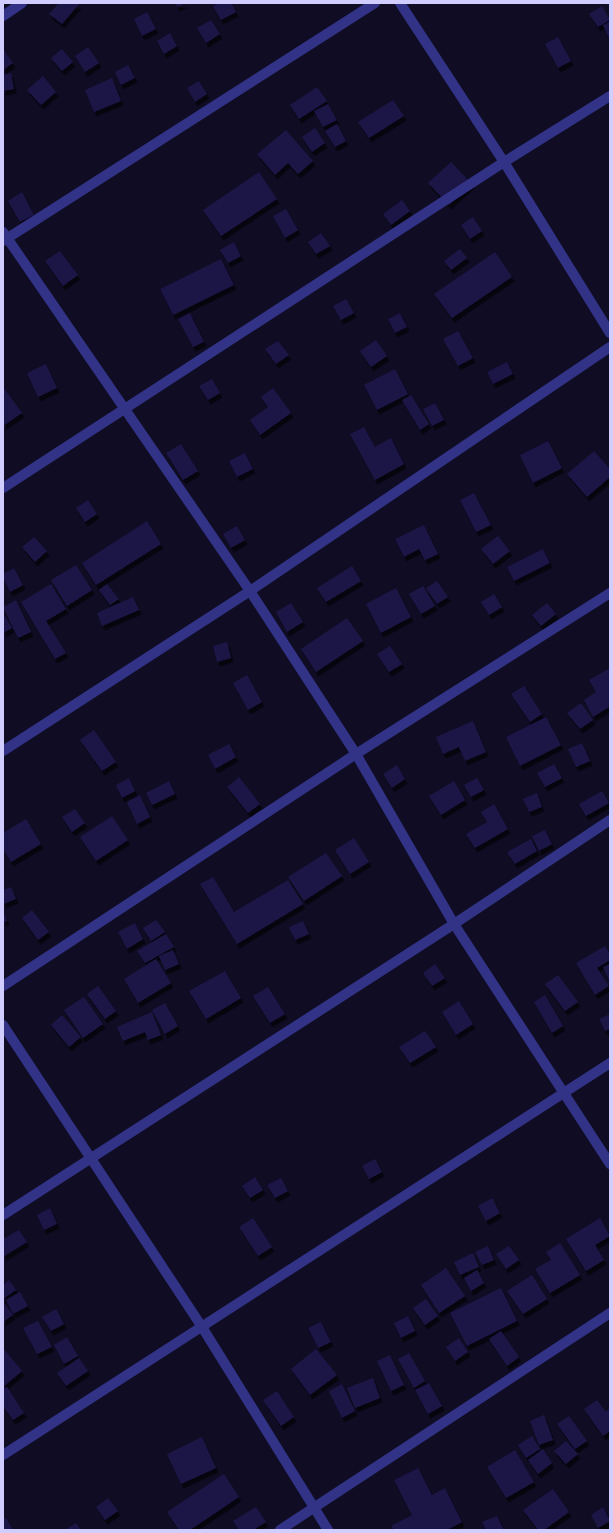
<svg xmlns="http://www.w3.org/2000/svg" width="613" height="1533" font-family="Commissioner,sans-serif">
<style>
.building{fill:#1e1646;filter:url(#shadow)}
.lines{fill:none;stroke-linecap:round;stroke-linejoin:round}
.minor{stroke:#323386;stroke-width:10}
</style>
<defs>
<filter id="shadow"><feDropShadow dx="2.5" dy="4.5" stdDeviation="0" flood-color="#0009"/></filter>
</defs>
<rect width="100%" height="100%" fill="#0f0c23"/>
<!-- building -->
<g class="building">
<polygon points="59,3 79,4 62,24 49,14"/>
<polygon points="175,3 186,3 177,7"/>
<polygon points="219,3 231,3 236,12 221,20 213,6"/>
<polygon points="602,6 610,20 598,27 589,14"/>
<polygon points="147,12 156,29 142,36 134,19"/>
<polygon points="211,20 220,34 206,43 197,28"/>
<polygon points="610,22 610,40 603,25"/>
<polygon points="170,33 177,46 164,54 157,41"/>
<polygon points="558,37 571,61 558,68 545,44"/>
<polygon points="88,47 99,63 85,72 75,56"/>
<polygon points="3,49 13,63 3,70"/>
<polygon points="62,49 73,62 62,71 51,58"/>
<polygon points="128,65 135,78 121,85 115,72"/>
<polygon points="11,73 14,89 3,91 3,75"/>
<polygon points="43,76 56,92 41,105 27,90"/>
<polygon points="112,78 121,101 94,112 85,90"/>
<polygon points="199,81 207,94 195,102 187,88"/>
<polygon points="317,87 327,101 299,119 290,105"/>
<polygon points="393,100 404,116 369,138 358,122"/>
<polygon points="328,104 337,120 323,127 314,111"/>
<polygon points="337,124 346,141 335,147 325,131"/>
<polygon points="315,128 325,143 312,152 302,137"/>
<polygon points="286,130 313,161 298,174 288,163 275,175 257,154"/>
<polygon points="451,162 472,184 449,205 428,183"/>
<polygon points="259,172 277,199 221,236 203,210"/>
<polygon points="22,192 34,215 20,222 8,201"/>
<polygon points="402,200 410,211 391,225 383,214"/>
<polygon points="286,209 298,230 285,238 273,216"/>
<polygon points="473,217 482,231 470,239 461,225"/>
<polygon points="321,233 330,246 316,254 308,242"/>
<polygon points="234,242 241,256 228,263 220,250"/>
<polygon points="460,249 467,258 451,270 444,261"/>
<polygon points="60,251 78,275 63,286 45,261"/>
<polygon points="495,252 512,277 452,318 434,294"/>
<polygon points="221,259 234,285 173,315 160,289"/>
<polygon points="346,299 354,313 341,320 333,306"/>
<polygon points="190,313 204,342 193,347 178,319"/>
<polygon points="400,313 407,327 395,333 388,319"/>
<polygon points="458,331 473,358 458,366 443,339"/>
<polygon points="376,340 387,356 371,367 360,351"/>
<polygon points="278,341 289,355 276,364 265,349"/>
<polygon points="507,362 513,374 493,384 487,372"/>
<polygon points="46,364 57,388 38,397 27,373"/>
<polygon points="395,369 408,394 377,410 364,385"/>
<polygon points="212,379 220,393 208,400 199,386"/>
<polygon points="3,387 22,413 3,426"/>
<polygon points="273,388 291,413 260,435 250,420 268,407 261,397"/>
<polygon points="411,395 429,424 420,430 402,400"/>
<polygon points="435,403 444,420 432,426 423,409"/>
<polygon points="364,427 375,447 391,438 404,464 375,480 350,434"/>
<polygon points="548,441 562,468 533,483 520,455"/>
<polygon points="181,444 198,471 183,480 166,453"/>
<polygon points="594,451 610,469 610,477 587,497 567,474"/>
<polygon points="245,453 253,469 237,477 229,461"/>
<polygon points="474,493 491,525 476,532 460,500"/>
<polygon points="88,500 97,514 85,522 76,508"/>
<polygon points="147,521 161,544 96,585 82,563"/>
<polygon points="424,525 438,554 425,560 419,549 404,557 395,539"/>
<polygon points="237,526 245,540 231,548 223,534"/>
<polygon points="498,536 510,551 493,564 481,549"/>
<polygon points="34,537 47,551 35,562 22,547"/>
<polygon points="543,549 550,563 514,581 507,567"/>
<polygon points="76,565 92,590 67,606 51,580"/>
<polygon points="352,566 361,581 326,602 317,588"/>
<polygon points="14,568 23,585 10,592 3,578 3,574"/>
<polygon points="437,581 448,597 437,604 426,588"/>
<polygon points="51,584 66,609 46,621 66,653 55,659 21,602"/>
<polygon points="107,584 119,599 110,605 99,590"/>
<polygon points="423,586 435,606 421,614 409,594"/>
<polygon points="396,588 411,617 381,633 366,604"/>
<polygon points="494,594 502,607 489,615 481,602"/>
<polygon points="133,597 139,610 102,626 97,613"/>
<polygon points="16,600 31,632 18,638 3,607"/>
<polygon points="291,603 303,622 287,632 276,612"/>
<polygon points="547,603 556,614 541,626 532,615"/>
<polygon points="3,613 12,628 3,633"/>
<polygon points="347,618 363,641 316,672 301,649"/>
<polygon points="227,642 231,658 217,662 213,646"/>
<polygon points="390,646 402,664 389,672 377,654"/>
<polygon points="610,668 610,709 609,707 593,717 584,700 596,692 589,680"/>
<polygon points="247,675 262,702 248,710 233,683"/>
<polygon points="524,686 542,714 530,722 511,694"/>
<polygon points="581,703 593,720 580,729 567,713"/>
<polygon points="546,717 561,745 520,766 506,737"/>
<polygon points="473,721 486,752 465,761 459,747 443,754 436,737"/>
<polygon points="94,730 116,762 102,771 80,740"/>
<polygon points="582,743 590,761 576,767 568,749"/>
<polygon points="229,744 236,757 215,769 208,755"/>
<polygon points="554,764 562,778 545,787 537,773"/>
<polygon points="397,765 405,779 392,788 383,774"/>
<polygon points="239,777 260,804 248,813 227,787"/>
<polygon points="129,778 135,791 122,798 116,785"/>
<polygon points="477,778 484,790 471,797 464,785"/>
<polygon points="169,781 175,794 152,805 146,793"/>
<polygon points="454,781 465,800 441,815 429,796"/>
<polygon points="602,791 609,803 586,816 579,804"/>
<polygon points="537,793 542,807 529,812 523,799"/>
<polygon points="140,795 150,817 137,824 127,802"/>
<polygon points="494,804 508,829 475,848 466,834 487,822 481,812"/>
<polygon points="75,809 85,823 72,832 62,817"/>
<polygon points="112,816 128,840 96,861 80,837"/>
<polygon points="26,819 41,844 11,862 3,849 3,833"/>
<polygon points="545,830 552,844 539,851 532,836"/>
<polygon points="354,838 369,862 350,874 335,850"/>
<polygon points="531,839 537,851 515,864 507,852"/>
<polygon points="326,853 342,876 304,901 288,877"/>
<polygon points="213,877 234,912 288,880 303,904 237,944 200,884"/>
<polygon points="11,887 16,899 3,904 3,890"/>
<polygon points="32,910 49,932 38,940 22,918"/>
<polygon points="3,911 7,921 3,922"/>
<polygon points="156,920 165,932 151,941 143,928"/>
<polygon points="303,921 309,934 295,940 289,927"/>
<polygon points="135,923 143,939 127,949 118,932"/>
<polygon points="166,934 174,947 145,963 137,951"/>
<polygon points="605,946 610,954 610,960 597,968 609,986 595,995 576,963"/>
<polygon points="173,950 179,964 165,970 159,956"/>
<polygon points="156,959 171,983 138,1003 124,979"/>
<polygon points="435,964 445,978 432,986 423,973"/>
<polygon points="610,964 610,982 603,967"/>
<polygon points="225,971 241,998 206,1019 189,991"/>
<polygon points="558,975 578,1002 565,1011 545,984"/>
<polygon points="98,986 116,1011 105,1019 87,994"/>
<polygon points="268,987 285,1014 270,1023 253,996"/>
<polygon points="545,995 563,1026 552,1033 534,1002"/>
<polygon points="84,997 103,1024 83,1038 64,1010"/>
<polygon points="459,1001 473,1024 456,1035 442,1012"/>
<polygon points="165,1003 178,1026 165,1034 152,1010"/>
<polygon points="152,1012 161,1035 148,1040 145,1032 123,1041 117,1027"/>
<polygon points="610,1014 610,1029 605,1031 599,1019"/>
<polygon points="62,1015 81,1037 69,1047 51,1025"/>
<polygon points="425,1031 436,1047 410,1063 399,1047"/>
<polygon points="375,1159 382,1172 369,1179 362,1166"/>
<polygon points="255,1177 263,1190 250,1198 242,1186"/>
<polygon points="281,1178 288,1191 275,1198 267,1185"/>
<polygon points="492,1198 500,1213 486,1221 478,1206"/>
<polygon points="50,1208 57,1224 44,1230 37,1215"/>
<polygon points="253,1218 272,1247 258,1256 239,1227"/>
<polygon points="600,1218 610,1236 595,1245 604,1260 586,1271 566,1239"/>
<polygon points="19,1230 27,1242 3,1257 3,1239"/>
<polygon points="560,1243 580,1275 550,1293 535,1269 551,1260 546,1252"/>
<polygon points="488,1246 494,1260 482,1265 475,1252"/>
<polygon points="509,1246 519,1260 506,1269 496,1254"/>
<polygon points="473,1253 479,1267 460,1275 454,1262"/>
<polygon points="446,1268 465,1296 439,1313 421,1285"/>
<polygon points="477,1270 484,1283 471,1291 464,1278"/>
<polygon points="532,1275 547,1299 523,1314 507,1291"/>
<polygon points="9,1280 16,1290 3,1299 3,1285"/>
<polygon points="501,1288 517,1321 467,1346 450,1313"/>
<polygon points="20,1292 28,1306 13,1314 6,1300"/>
<polygon points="426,1299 438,1316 425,1325 413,1308"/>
<polygon points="3,1302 13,1315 3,1322"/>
<polygon points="56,1309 64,1324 51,1331 42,1317"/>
<polygon points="408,1316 415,1331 401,1338 394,1323"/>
<polygon points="38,1321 52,1347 37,1354 23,1328"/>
<polygon points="321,1322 331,1342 318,1348 308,1328"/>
<polygon points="501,1331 519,1357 507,1366 489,1339"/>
<polygon points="67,1337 78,1356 64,1364 54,1345"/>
<polygon points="459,1338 468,1352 455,1361 446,1347"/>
<polygon points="3,1348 22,1371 3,1387"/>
<polygon points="316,1349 337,1375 310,1395 291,1369"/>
<polygon points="409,1353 425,1381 414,1388 398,1359"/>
<polygon points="390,1355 404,1385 391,1391 377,1361"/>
<polygon points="79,1358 88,1371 66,1386 57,1373"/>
<polygon points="373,1378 380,1398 355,1408 347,1388"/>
<polygon points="429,1383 442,1406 428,1414 415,1390"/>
<polygon points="342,1384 355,1411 342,1418 329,1391"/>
<polygon points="7,1387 24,1413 13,1420 3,1406 3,1389"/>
<polygon points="277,1391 294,1417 281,1426 263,1400"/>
<polygon points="597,1400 606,1412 610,1408 610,1431 603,1436 584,1409"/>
<polygon points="544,1415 553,1440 539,1445 530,1421"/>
<polygon points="569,1416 587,1441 575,1449 557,1424"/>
<polygon points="532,1436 540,1449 526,1458 518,1445"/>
<polygon points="202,1437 216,1468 181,1484 167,1454"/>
<polygon points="566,1441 578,1454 566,1464 554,1451"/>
<polygon points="543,1449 552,1463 538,1474 528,1460"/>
<polygon points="515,1450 534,1482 506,1498 487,1467"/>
<polygon points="418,1468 432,1495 445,1488 462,1522 447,1530 394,1530 391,1526 412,1515 394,1480"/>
<polygon points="224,1474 239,1497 190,1530 179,1530 167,1512"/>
<polygon points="553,1489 569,1512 544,1530 538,1530 523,1510"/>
<polygon points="108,1498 118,1511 105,1520 96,1507"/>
<polygon points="256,1507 266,1522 253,1530 239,1530 233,1521"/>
<polygon points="603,1507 610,1521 598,1528 591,1515"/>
<polygon points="497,1516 504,1530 486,1530 482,1522"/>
<polygon points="6,1518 13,1530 3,1530 3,1520"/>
<polygon points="76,1523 81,1530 65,1530"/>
</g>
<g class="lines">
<!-- minor -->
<g class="minor">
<polyline points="400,3 504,162 610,333"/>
<polyline points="3,16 22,3"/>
<polyline points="3,232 250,591 356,754 454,924 610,1164"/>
<polyline points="3,241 375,3"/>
<polyline points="3,488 504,162 610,96"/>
<polyline points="3,751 250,591 610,347"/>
<polyline points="3,986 356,754 610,593"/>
<polyline points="3,1025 202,1327 328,1530"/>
<polyline points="3,1215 454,924 610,820"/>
<polyline points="3,1455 610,1063"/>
<polyline points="280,1530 610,1313"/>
</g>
</g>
<!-- border -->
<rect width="613" height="1533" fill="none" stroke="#d1ceff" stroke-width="8"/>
</svg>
